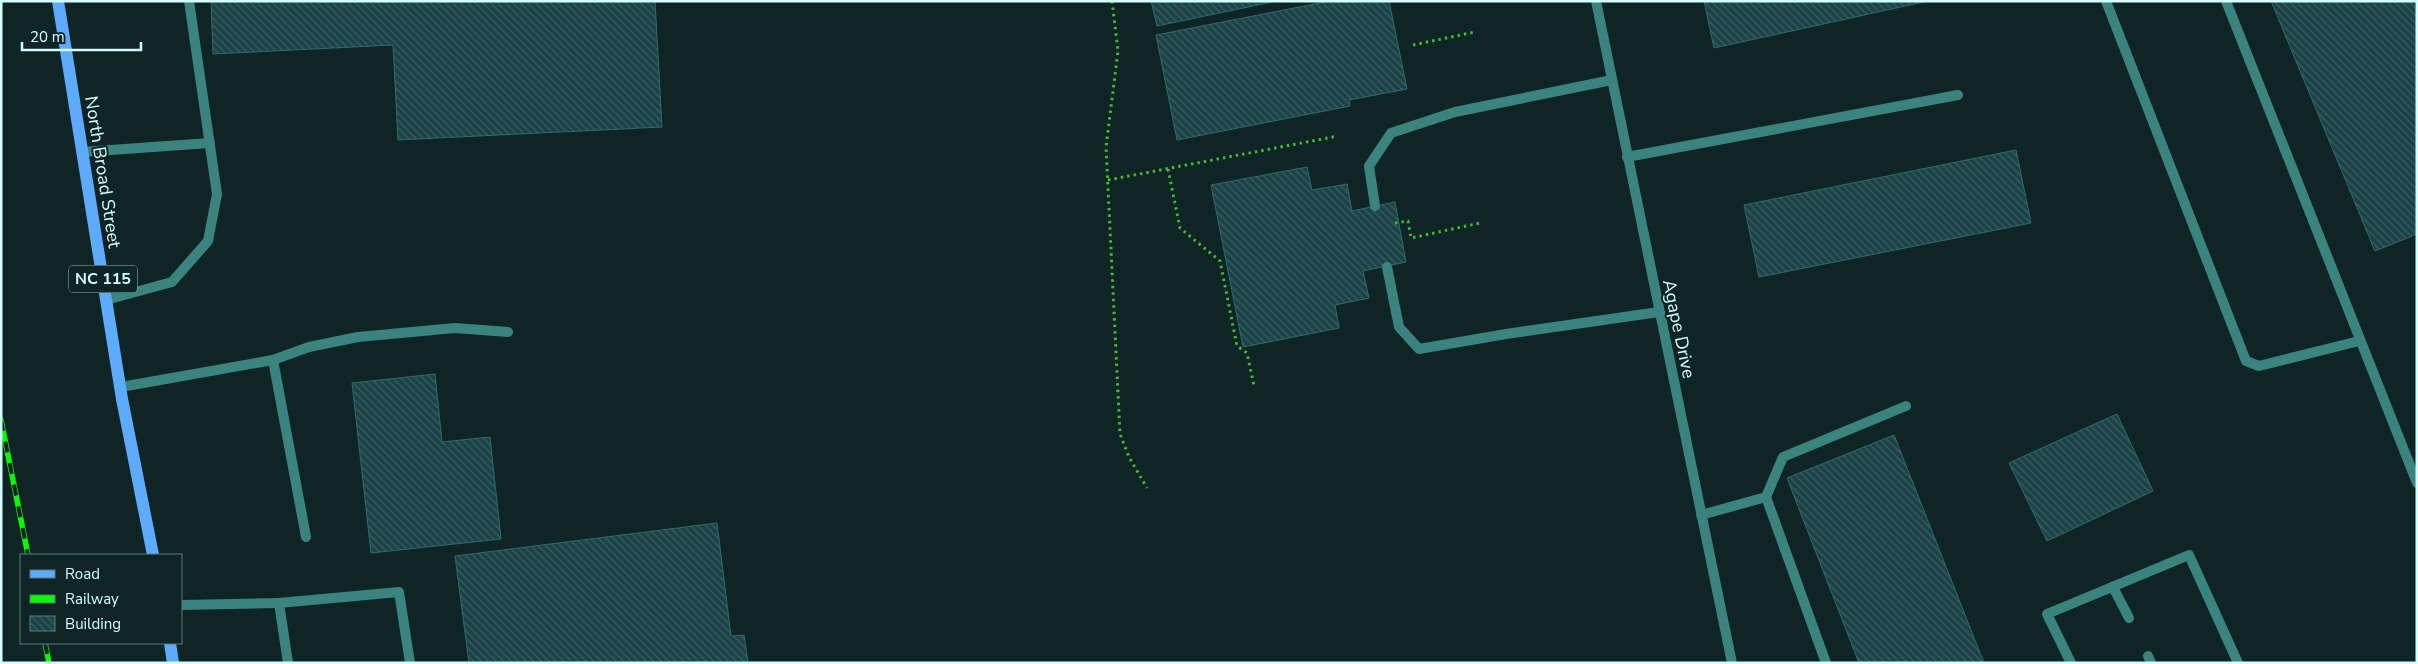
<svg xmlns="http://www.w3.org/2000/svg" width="2418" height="664" font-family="'Nunito Sans',sans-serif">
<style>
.building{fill:url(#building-back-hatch);stroke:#2d6c72}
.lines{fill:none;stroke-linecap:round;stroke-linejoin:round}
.path{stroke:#48b630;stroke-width:3;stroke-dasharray:2.5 4;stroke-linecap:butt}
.service{stroke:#3b837e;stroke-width:10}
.minor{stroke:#3b837e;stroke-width:10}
.primary{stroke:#5cabfd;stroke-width:12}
.rail-casing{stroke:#08fb03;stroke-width:5.5}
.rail{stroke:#0f2425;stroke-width:4;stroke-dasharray:11;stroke-linecap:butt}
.labels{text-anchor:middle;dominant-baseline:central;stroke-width:4;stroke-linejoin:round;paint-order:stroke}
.shield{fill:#0f2425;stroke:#98bdbd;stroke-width:1}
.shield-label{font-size:16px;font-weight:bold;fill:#d3fffe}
.street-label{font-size:18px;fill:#d3fffe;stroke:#0f2425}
</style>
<defs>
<pattern id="building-back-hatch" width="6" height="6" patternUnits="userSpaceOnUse" patternTransform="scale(1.25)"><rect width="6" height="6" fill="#1b4246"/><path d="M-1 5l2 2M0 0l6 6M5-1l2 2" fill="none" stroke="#3b5e62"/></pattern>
</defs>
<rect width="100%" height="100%" fill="#0f2425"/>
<!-- building -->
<g class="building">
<polygon points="211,1 655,1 662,127 398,140 393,45 213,54"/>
<polygon points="1151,1 1277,1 1157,26"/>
<polygon points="1330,1 1389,1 1407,89 1349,100 1350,106 1177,140 1156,35"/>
<polygon points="1704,1 1928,1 1714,48"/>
<polygon points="2271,1 2417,1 2417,234 2375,251"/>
<polygon points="2016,150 2031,223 1759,277 1744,205"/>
<polygon points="1307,167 1312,190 1347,184 1352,211 1395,202 1406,262 1363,271 1369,298 1335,305 1339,328 1243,347 1211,185"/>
<polygon points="435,374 442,442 490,437 501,539 371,553 352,383"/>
<polygon points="2117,414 2153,491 2047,541 2009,463"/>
<polygon points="1894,435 1984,663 1859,663 1787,478"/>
<polygon points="717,523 731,636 744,635 748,663 469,663 455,556"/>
</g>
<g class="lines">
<!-- path -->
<g class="path">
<polyline points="1112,1 1118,51 1106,147 1120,434 1129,457 1147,488"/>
<polyline points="1413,45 1475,32"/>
<polyline points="1168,169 1180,228 1220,261 1237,346 1247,353 1254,386"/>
<polyline points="1108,180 1338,136"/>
<polyline points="1395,223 1408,221 1411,238 1480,223"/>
</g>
<!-- service -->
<g class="service">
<polyline points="2106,1 2246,361 2259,366 2359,341"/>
<polyline points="2226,1 2417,483"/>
<polyline points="82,152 210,143"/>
<polyline points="1627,157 1958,95"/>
<polyline points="1375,206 1369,166 1391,133 1455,112 1612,80"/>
<polyline points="1387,267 1399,327 1419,349 1506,334 1659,312"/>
<polyline points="106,300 172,282 208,241 217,194 189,1"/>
<polyline points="273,360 306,537"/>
<polyline points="121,387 273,360 309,347 358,337 455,328 508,332"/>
<polyline points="1701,515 1766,497"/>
<polyline points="2113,587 2129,618"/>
<polyline points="181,605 279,603"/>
<polyline points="2148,656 2151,663"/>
<polyline points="288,663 279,603 399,592 410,663"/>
<polyline points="1826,663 1766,497 1783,457 1906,406"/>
<polyline points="2071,663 2047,614 2189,555 2238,663"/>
</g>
<!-- minor -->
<polyline class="minor" points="1596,1 1732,663"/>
<!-- primary -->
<g class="primary">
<polyline points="58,1 122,399 153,555"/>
<polyline points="170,643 173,663"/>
</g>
<!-- rail casing -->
<g class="rail-casing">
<g id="rail">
<polyline points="1,420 28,555"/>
<polyline points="45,643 49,663"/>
</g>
</g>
<!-- rail -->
<use href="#rail" class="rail"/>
</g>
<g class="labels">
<!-- shield labels -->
<rect class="shield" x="69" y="265.5" width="68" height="27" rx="4"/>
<g class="shield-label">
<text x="103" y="279">NC 115</text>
</g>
<!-- street labels -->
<g class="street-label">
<text transform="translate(103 172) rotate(81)">North Broad Street</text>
<text transform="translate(1679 329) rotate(78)">Agape Drive</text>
</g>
</g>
<!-- border -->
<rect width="2418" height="664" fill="none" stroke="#d3fffe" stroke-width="5"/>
<!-- legend -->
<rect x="20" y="554" width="162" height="90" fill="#0f2425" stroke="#5d7c7c"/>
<rect x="30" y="570" width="25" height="8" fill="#5cabfd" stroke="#5d7c7c"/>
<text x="65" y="579" font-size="15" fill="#d3fffe">Road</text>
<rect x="30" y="595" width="25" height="8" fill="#08fb03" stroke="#5d7c7c"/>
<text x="65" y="604" font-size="15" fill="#d3fffe">Railway</text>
<rect x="30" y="616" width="25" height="15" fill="url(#building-back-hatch)" stroke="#5d7c7c"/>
<text x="65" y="629" font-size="15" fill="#d3fffe">Building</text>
<!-- scale -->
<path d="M22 42v8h119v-8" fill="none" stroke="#d3fffe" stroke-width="2.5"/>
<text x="30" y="42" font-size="15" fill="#d3fffe" stroke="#0f2425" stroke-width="4" paint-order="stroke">20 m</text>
</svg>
